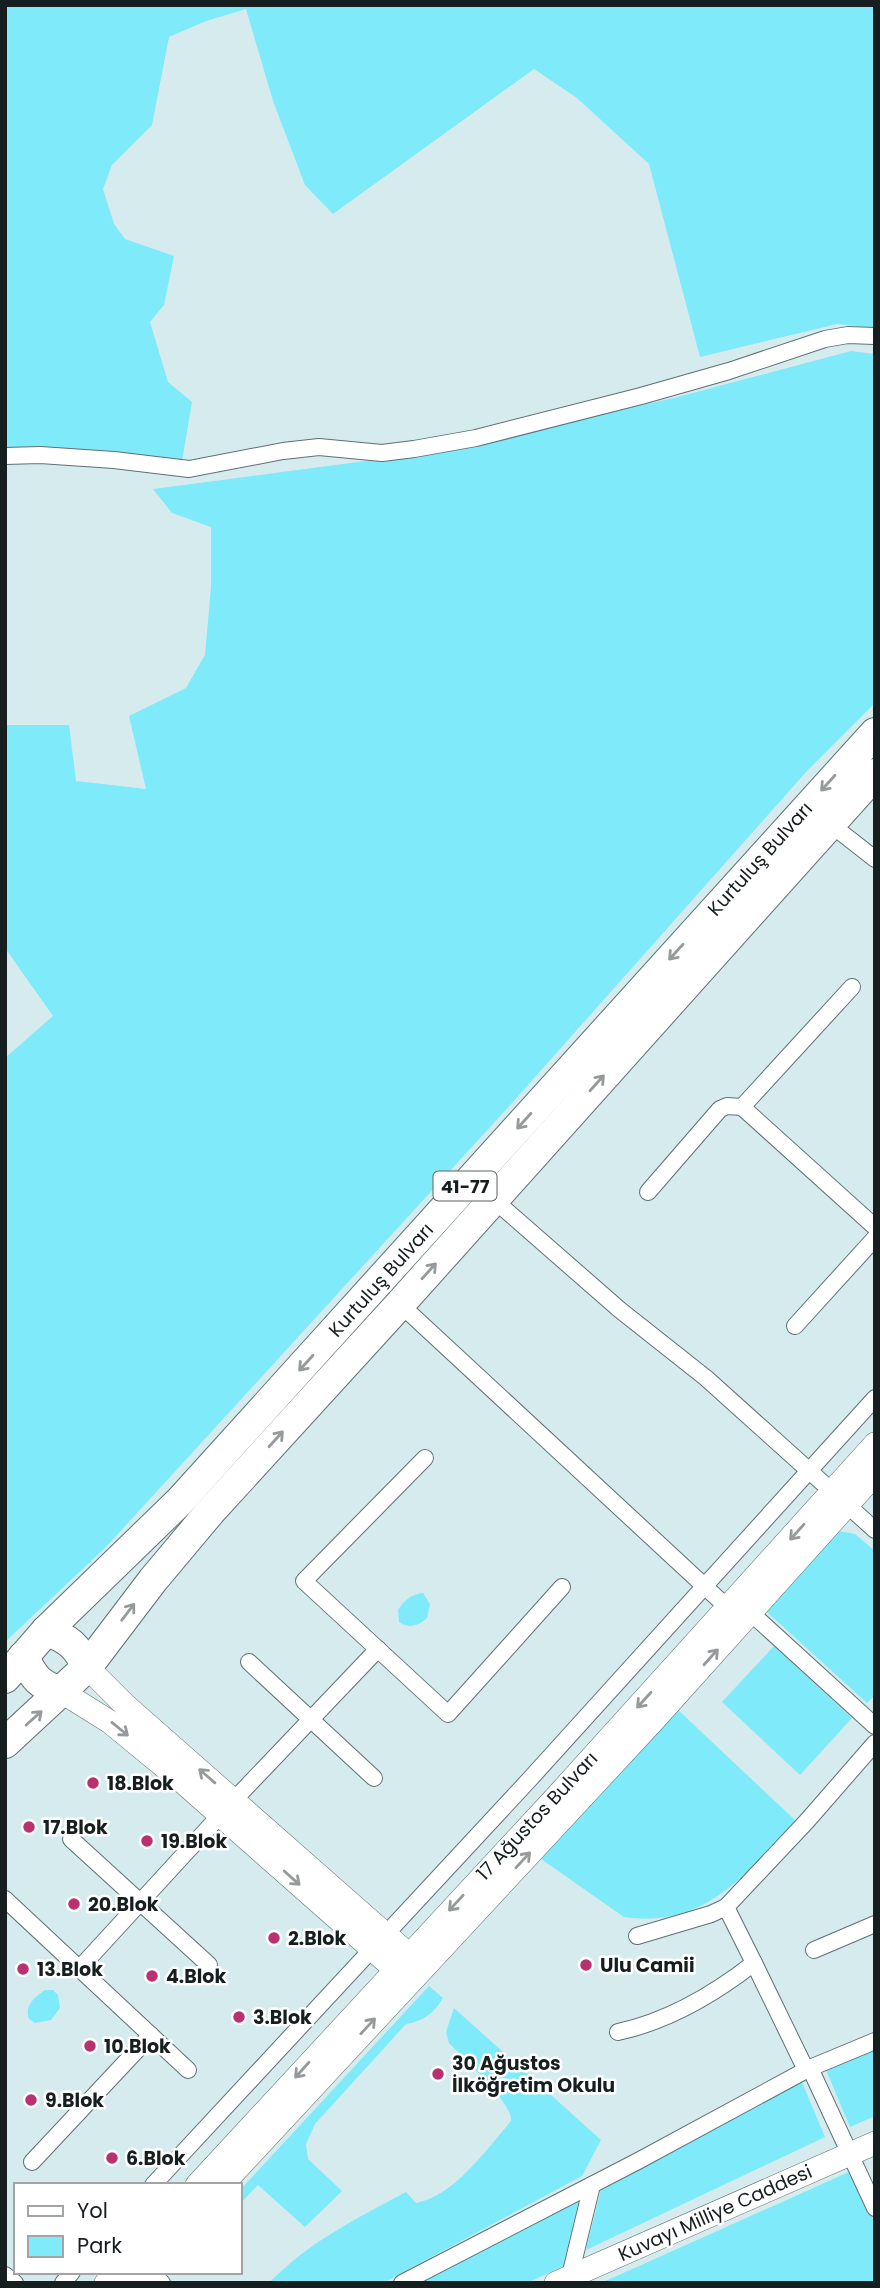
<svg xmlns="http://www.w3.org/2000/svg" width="880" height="2288" font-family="Poppins,sans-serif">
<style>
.green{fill:#7feaf9}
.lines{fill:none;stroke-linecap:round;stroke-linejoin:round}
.street-casing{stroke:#5e7073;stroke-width:18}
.secondary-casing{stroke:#5e7073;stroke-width:24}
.highway-casing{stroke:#5e7073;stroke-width:32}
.street{stroke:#fff;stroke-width:16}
.secondary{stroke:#fff;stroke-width:23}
.highway{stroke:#fff;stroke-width:30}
.oneway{stroke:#969a9a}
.poi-dot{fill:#ba3170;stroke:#fff;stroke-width:2.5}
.labels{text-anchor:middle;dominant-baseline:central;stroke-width:5;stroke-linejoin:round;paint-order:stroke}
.shield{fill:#fff;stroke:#5c6262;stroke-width:2}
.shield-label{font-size:18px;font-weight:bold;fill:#161e1f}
.street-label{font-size:19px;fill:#161e1f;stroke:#fff}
.poi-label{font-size:19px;font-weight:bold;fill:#161e1f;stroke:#fff;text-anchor:start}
</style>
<rect width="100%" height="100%" fill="#d6ebee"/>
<!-- green -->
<g class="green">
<polygon points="5,5 875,5 875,328 837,324 700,357 649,164 577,98 534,69 333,214 305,185 273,101 246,9 206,21 169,37 152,125 112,165 103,189 114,224 125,239 174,256 164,305 150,322 168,382 192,402 182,461 107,451 5,447"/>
<polygon points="851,351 875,354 875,703 807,771 512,1103 106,1547 5,1642 5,1058 53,1016 5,948 5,725 69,725 76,781 146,789 129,716 186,688 205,655 211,587 211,527 172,513 153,489 419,454 674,398"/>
<polygon points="839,1531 855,1534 875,1551 875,1695 867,1703 767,1612"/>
<path d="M423,1593L430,1604L427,1618C418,1626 409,1629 399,1622L398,1610C404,1600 412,1594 423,1593Z"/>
<polygon points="774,1646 852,1718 800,1775 722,1702"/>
<path d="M678,1710L796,1821C746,1873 706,1929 624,1917L541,1859Z"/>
<path d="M429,1986L443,1998C434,2013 424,2021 406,2024L315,2124L306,2144L308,2159L342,2191L305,2227L258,2185L240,2204V2190Z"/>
<path d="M45,1990H53L58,1995L60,2008L51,2020L35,2023L29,2019C24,2005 35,1997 45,1990Z"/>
<path d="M454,2008L601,2140L582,2176L383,2283H269C310,2241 356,2219 406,2192L416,2203C454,2196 487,2149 511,2121C513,2103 463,2058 449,2043L446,2032Z"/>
<polygon points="875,2049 875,2116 850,2127 826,2070"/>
<polygon points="802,2082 825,2137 586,2250 601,2189"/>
<polygon points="849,2172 875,2223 875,2283 601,2283"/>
<polygon points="581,2199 566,2265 527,2283 421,2283"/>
</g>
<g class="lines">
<!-- street casing -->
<g class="street-casing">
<g id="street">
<polyline points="5,456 40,455 114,460 189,469 283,451 319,447 382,453 414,449 476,438 641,396 729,371 825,339 848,335 875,336"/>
<polyline points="829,823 875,859"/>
<polyline points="852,987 742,1107 875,1227"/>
<polyline points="648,1192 720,1109 727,1106 742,1107"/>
<polyline points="493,1199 620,1310 706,1378 875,1530"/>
<polyline points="400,1304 728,1608"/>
<polyline points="795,1326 875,1238"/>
<polyline points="425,1458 304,1581 448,1714 562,1587"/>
<polyline points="751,1613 875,1726"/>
<polyline points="249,1662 374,1778"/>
<polyline points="71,1839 209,1965"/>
<polyline points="5,1899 188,2070"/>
<polyline points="726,1907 754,1963"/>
<polyline points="637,1936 711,1914 726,1907 807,1821 875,1743"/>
<polyline points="814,1950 875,1924"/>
<polyline points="79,1969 234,1800 378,1649"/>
<path d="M618,2032C669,2021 713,1995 754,1963L806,2070"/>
<polyline points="810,2068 875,2208"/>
<polyline points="32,2162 151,2035"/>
<polyline points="153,2185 529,1780 875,1398"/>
<polyline points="151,2272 162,2283"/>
<polyline points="5,2275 15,2283"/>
<polyline points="570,2276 592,2185"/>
<polyline points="63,2283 72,2272"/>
<polyline points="402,2283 638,2161 810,2068 875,2041"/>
</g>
</g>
<!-- secondary casing -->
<g class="secondary-casing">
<g id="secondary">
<polyline points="87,1667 125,1705 418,1963"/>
<polyline points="62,1692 110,1722 177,1777 406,1979"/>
<polyline points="197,2185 557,1796 875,1444"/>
<polyline points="222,2185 654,1720 875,1474"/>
<polyline points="106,2283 116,2272"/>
<polyline points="132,2283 142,2272"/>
<polyline points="556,2283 875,2143"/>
</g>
</g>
<!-- highway casing -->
<g class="highway-casing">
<g id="highway">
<path d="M46,1631C68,1638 77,1646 87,1667"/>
<path d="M23,1657C35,1679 39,1685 62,1692"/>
<polyline points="5,1678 46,1631 180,1501 875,733"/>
<polyline points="5,1743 87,1667 153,1580 210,1512 400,1304 875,774"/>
</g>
</g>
<!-- street -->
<use href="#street" class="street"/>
<!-- secondary -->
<use href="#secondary" class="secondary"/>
<!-- highway -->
<use href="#highway" class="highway"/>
</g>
<!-- one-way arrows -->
<defs><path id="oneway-shaft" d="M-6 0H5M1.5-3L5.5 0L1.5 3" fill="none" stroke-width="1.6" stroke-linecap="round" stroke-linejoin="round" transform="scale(1.75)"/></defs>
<g class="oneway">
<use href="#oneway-shaft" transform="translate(828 783) rotate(132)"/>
<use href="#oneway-shaft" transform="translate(676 952) rotate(132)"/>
<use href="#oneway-shaft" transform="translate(597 1083) rotate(-48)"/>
<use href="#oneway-shaft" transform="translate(524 1121) rotate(132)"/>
<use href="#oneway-shaft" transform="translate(429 1271) rotate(-48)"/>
<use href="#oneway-shaft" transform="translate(306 1363) rotate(132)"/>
<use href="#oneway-shaft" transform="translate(276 1439) rotate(-48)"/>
<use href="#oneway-shaft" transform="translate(797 1532) rotate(132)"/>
<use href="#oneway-shaft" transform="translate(128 1612) rotate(-53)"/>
<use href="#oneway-shaft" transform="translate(711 1657) rotate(-48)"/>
<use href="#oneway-shaft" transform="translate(644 1700) rotate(132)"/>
<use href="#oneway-shaft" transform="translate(34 1718) rotate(-42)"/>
<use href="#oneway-shaft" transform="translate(120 1729) rotate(39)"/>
<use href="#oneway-shaft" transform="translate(207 1776) rotate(-139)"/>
<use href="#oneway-shaft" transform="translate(523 1860) rotate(-47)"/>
<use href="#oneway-shaft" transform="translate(292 1878) rotate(42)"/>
<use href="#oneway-shaft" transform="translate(456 1903) rotate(133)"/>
<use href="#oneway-shaft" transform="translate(368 2026) rotate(-47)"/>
<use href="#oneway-shaft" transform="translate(302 2070) rotate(132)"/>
</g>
<!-- markers -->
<g class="poi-dot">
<circle cx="93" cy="1783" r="7"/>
<circle cx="29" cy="1827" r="7"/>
<circle cx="147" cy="1841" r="7"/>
<circle cx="74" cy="1904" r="7"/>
<circle cx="274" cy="1938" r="7"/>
<circle cx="586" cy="1965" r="7"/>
<circle cx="23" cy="1969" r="7"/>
<circle cx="152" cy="1976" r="7"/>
<circle cx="239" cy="2017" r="7"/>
<circle cx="90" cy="2046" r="7"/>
<circle cx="438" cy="2074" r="7"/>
<circle cx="31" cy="2100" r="7"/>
<circle cx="112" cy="2158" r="7"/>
</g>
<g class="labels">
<!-- shield labels -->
<rect class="shield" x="433.5" y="1171.5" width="63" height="29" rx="5"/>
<g class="shield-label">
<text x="465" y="1186">41-77</text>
</g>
<!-- street labels -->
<g class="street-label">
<text transform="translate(760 859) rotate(-48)">Kurtuluş Bulvarı</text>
<text transform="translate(381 1280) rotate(-48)">Kurtuluş Bulvarı</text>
<text transform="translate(537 1816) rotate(-47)">17 Ağustos Bulvarı</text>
<text transform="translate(715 2213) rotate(-24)">Kuvayı Milliye Caddesi</text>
</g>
<!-- poi labels -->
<g class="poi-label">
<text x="107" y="1783">18.Blok</text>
<text x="43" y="1827">17.Blok</text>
<text x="161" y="1841">19.Blok</text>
<text x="88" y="1904">20.Blok</text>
<text x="288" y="1938">2.Blok</text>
<text x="600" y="1965">Ulu Camii</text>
<text x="37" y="1969">13.Blok</text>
<text x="166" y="1976">4.Blok</text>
<text x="253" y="2017">3.Blok</text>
<text x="104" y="2046">10.Blok</text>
<text x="452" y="2063">30 Ağustos<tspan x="452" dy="22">İlköğretim Okulu</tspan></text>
<text x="45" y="2100">9.Blok</text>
<text x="126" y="2158">6.Blok</text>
</g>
</g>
<!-- border -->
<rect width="880" height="2288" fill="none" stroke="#161e1f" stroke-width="14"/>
<!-- legend -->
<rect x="14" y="2183" width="228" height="91" fill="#ffffff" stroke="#a2a5a5" stroke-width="2"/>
<rect x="28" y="2206" width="35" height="10" fill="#ffffff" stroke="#a2a5a5" stroke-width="2"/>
<text x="77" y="2218" font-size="21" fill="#161e1f">Yol</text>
<rect x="28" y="2236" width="35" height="21" fill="#7feaf9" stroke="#a2a5a5" stroke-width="2"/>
<text x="77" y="2253" font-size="21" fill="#161e1f">Park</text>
</svg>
